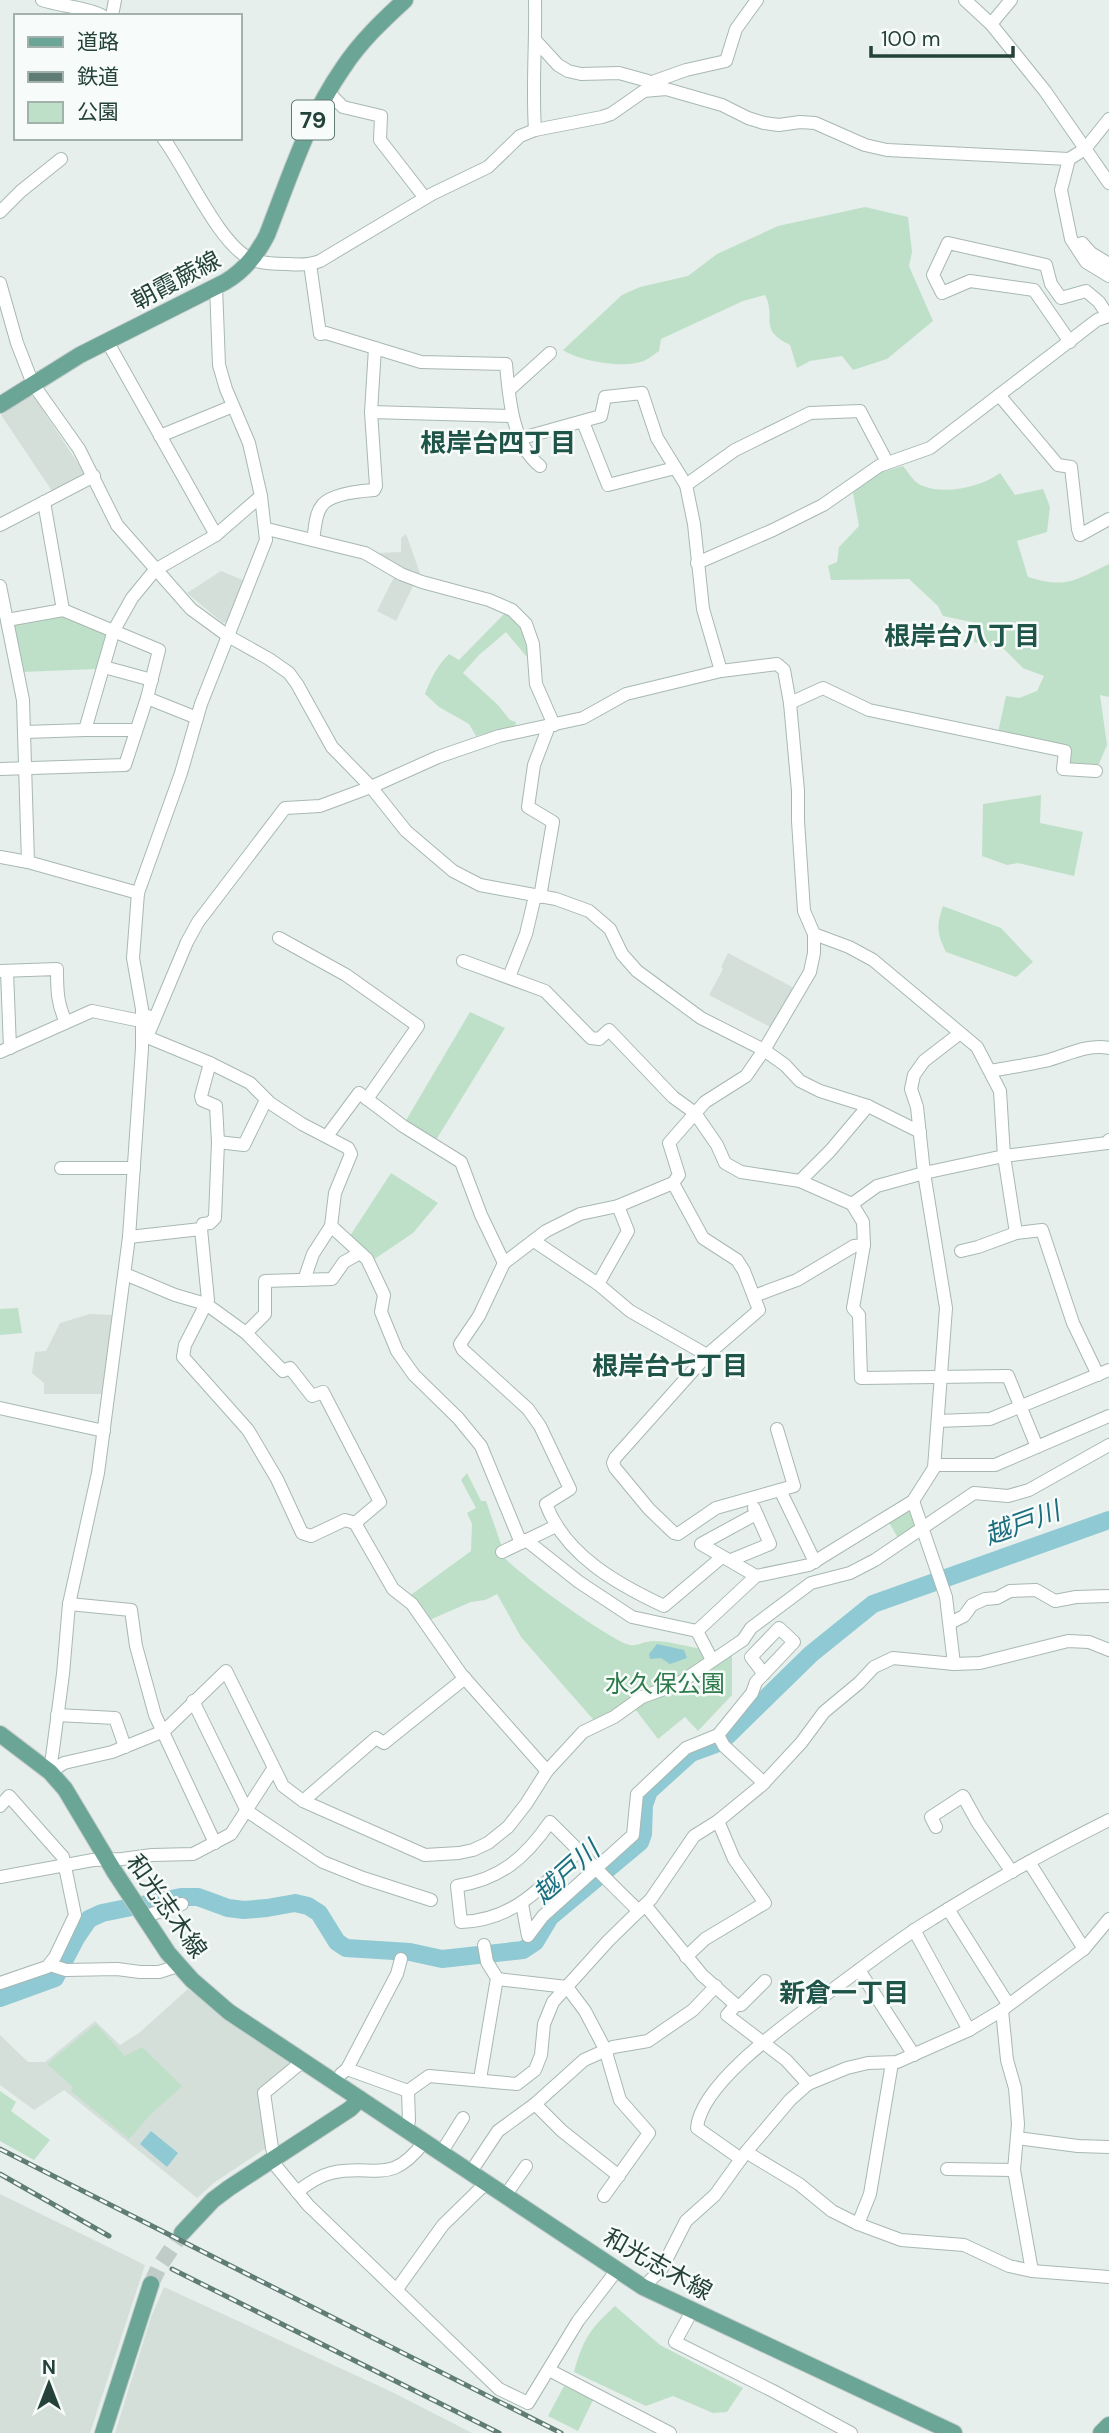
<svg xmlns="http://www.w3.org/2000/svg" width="1109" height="2433" font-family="'DM Sans','Noto Sans JP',sans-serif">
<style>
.built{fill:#d4dfda}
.green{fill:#bfe0c8}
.water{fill:#8ec9d4}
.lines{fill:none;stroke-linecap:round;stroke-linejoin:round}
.river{stroke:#8ec9d4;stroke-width:18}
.major-tunnel{stroke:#bfccc8;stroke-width:16;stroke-dasharray:16 8;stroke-linecap:butt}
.minor-casing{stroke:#a8b8b2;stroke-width:14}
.major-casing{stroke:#c2cac8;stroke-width:18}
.minor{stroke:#fff;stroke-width:12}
.major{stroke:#6aa596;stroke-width:16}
.rail-casing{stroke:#5f7d75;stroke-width:5}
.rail{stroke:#f7fbf9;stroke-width:2.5;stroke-dasharray:8;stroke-linecap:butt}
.labels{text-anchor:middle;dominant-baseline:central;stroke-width:5;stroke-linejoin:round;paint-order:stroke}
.shield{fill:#f7fbf9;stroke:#637a73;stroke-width:2}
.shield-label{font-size:23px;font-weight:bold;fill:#24423a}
.street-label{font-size:24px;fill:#24423a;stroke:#f7fbf9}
.park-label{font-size:24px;fill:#2d7a4b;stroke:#f7fbf9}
.neighbourhood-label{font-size:26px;font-weight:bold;fill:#1f5548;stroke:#f7fbf9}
.water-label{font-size:26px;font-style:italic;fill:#1c6f80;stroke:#f7fbf9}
</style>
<rect width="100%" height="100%" fill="#e6efeb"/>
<!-- built -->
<g class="built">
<polygon points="30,396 34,397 83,471 83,475 52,491 1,415"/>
<polygon points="406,534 421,576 406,570 377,553 401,552 401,538"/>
<polygon points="221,571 243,580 227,622 223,623 187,593"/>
<polygon points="395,575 414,584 396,621 377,611"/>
<polygon points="728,953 794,988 772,1028 709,995 723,969 721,967"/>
<polygon points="90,1314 113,1315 102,1394 44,1394 44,1383 32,1373 35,1352 46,1351 60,1323"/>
<polygon points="188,1989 292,2063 292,2066 258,2089 266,2148 215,2182 197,2198 64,2090 34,2110 0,2085 0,2035 28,2062 45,2062 95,2021 120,2045 139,2033"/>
<polygon points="0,2194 145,2265 90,2433 0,2433"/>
<polygon points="164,2287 392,2392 472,2433 115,2433 151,2317"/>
</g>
<!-- green -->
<g class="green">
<path d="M865,207L908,217L912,252L909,266L933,321L887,359L853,370L842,356L810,361L797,368L790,345C757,329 777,319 765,295L743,301L661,339L659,351C653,355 646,361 640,362C621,368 579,361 563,350L622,295L640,287L688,276L717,254L778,226Z"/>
<path d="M903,466C909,473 915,484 923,486C946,495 981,487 1000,473L1015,495L1043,489L1050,507L1047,532L1017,541L1028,577C1067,589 1075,580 1109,564V697L1100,695L1107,745L1096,771L1063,769L1065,751L997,737L1006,696L1019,698L1037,691L1044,676L1023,668L1004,649L974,642L976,623L943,616L938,606L909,579L831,580L828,566L837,562L839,547L859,526L853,493L876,474Z"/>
<path d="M506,612L522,627L529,653L526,656L506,632L479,655L463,673L498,705L510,720L516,722L515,726L476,736L469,724L439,707L425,694C431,678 437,666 449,654L459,660Z"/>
<polygon points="63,613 108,634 96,669 22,672 13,627 15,623"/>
<polygon points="1041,795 1040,823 1083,832 1074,876 1018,863 1007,865 982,856 983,804"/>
<path d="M943,906L1001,928L1033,962L1016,977L946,952C937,934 936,926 943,906Z"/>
<polygon points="470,1012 505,1028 436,1140 405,1122"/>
<polygon points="391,1173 438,1203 413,1233 373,1260 350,1236"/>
<polygon points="18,1308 22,1333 0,1335 0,1309"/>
<path d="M467,1473L481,1501H486L502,1547L497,1549C506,1566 606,1637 627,1644C635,1648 644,1641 653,1641C668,1641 686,1646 701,1649L705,1656L732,1654V1695L698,1731L685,1717L658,1739L632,1705L598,1725L521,1637L497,1594L485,1600L471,1602L427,1621L408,1597L471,1551L472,1524L467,1513L476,1508L461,1480Z"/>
<polygon points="912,1505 919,1524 898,1538 887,1519"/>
<polygon points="96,2024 125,2056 142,2047 182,2086 149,2116 129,2139 71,2091 73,2087 47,2064"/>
<polygon points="0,2091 16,2102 11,2111 50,2140 34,2160 0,2141"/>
<path d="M615,2306L660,2345L743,2388L727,2412L713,2413L673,2396L646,2406L574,2372C583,2339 590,2329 615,2306Z"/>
<polygon points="564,2386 593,2400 578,2431 548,2416"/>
</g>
<!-- water -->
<g class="water">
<polygon points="657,1644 684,1650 687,1658 670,1664 661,1658 650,1659 649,1654"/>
<polygon points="151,2131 178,2153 167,2167 140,2144"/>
</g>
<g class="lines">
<!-- river -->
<polyline class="river" points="0,1998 55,1978 76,1938 89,1919 102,1913 181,1897 198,1897 228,1908 244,1910 267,1908 295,1903 308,1906 319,1913 337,1942 346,1948 410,1952 442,1959 523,1950 535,1942 550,1917 640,1842 643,1834 644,1805 649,1791 691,1753 721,1742 811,1654 873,1604 1109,1520"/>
<!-- major-tunnel -->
<polyline class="major-tunnel" points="151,2284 159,2267 182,2233"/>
<!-- minor casing -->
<g class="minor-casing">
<g id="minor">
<path d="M42,0C62,7 84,6 103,16"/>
<path d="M535,0C536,44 532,87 535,130"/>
<polyline points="965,0 991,24 1045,91 1109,183"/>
<polyline points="112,16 115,0"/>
<polyline points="991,24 1011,0"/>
<polyline points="536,41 558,65 568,71 581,74 619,73 648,81 652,89 655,81 686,70 726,61 736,29 757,0"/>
<polyline points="328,92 343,107 381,116 380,140 425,198"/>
<polyline points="1109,119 1085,149 1069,159 1061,190 1071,239 1086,262 1109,276"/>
<path d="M163,138C186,168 219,245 251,259C262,264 277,264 288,264C299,265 310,265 320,261L432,194L488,167L520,136L535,130L602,117L611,114L644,91L666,89L722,105L748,118L764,123L779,125L800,122L815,123L865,145L887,150L1069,159"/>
<polyline points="0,212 21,191 61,159"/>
<polyline points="1082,243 1091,253 1109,264"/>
<path d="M310,264L320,334L326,333L421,362L506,364C509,397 512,444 540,466"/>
<polyline points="0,283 17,343 33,384 79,449 117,525 191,609 228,636 269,659 289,673 297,684 332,747 371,787 406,831 453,871 480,885 556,899 589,911 610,929 622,954 637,971 701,1018 764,1050 785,1065 800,1081 820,1091 868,1106 920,1132"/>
<polyline points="107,341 216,535"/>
<polyline points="1070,342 1034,290 970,281 942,293 933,275 948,243 1046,265 1051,284 1061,298 1086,291 1099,302 1108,316"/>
<polyline points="509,390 550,353"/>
<polyline points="999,395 1058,465 1071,467 1078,529 1080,535 1109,519"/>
<polyline points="371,412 511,416"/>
<polyline points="583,422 608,485 675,468"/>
<polyline points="160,436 233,406"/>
<polyline points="522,438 601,416 605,397 642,393 657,438 686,485 694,524 703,609 721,671"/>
<polyline points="686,485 735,450 810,413 860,411 887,462"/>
<polyline points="0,525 94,476"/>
<polyline points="267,529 365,553 401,574 422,582 489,600 512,610 526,624 533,644 536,684 554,725"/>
<path d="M313,540C315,530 315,515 321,507C328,494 360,491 374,490L376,486L371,412L375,348"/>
<polyline points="697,563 773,530 823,505 879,466 930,448 1097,320 1109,316"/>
<polyline points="0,586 23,700 28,862"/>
<polyline points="7,620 63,610"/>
<polyline points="104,667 152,680"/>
<polyline points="147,698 197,718"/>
<polyline points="790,703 823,688 869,710 1065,751 1063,769 1096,771"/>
<polyline points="136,730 85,730 114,630 132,598 155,570 216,535 261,496"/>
<polyline points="25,732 85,730"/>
<polyline points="0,769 125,765 147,698 159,650 63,610 44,502"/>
<polyline points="0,857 28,862 138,893"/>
<polyline points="540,897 553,822 528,807 534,765 549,726"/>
<polyline points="814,934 849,947 873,960 977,1047 1000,1091 1004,1156 1016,1233"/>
<polyline points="279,938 346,975 418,1026 367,1099 359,1093 327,1136"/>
<polyline points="463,961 545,991 591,1038 599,1039 609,1030 673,1097 695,1113 717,1145 725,1163 741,1172 800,1181 852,1204 863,1222 864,1245 853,1308 859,1315 861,1378 1008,1376 1037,1447"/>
<path d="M0,971L57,969C57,988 57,1004 66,1022"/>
<polyline points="7,971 10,1048"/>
<polyline points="509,977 526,934 535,896"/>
<polyline points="142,1037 147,1037 210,1063 250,1083 270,1103 302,1124 348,1148 351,1154 335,1193 331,1226 367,1259 384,1295 381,1312 397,1351 414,1375 458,1418 481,1446 521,1543"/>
<path d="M147,1037L187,942L198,922L285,808L320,806L371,787L438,757L499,736L583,718L626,694L721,671L777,664L784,670L790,703L798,791V821L804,911L814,934V953L810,972L764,1050L746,1076L705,1102L669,1143L679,1175L673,1183L618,1206L580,1214L546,1231L504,1263L479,1316L460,1344L463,1350L528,1409L540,1426L570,1489L546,1504C565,1555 617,1584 664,1606L722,1557"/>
<polyline points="0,1052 92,1011 136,1020 148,1016"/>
<polyline points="210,1063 201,1096 202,1100 216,1106 218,1142"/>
<path d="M990,1071C1008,1068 1026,1065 1045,1061C1065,1056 1088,1043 1109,1048"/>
<polyline points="367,1099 403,1126 461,1162 481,1215 504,1263"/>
<polyline points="61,1168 134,1168"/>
<polyline points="800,1181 830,1151 868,1106"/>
<polyline points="852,1204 877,1186 924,1173 1004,1156 1107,1143 1109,1140"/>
<polyline points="201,1229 208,1300 185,1345 183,1357 248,1430 277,1479 302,1533 311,1536 345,1520 355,1523 393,1589 412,1604 461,1674 547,1771"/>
<polyline points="129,1237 201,1229 203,1224 210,1223 215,1218 218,1142 244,1145 266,1100"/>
<polyline points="534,1241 598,1284 630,1311 707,1355 759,1310 744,1271 737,1260 703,1238 673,1183"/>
<polyline points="961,1251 978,1247 1016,1233 1042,1230 1073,1323 1098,1375"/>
<polyline points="125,1274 175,1295 206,1304 246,1333 283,1371 290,1368 312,1396 323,1392 380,1502 355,1523"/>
<polyline points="304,1280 313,1254 331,1226"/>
<polyline points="598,1284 628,1231 618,1206"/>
<polyline points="754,1296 797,1280 854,1246 864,1245"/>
<polyline points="246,1333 265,1314 265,1281 332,1279 344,1262 360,1253"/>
<polyline points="707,1355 615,1458 613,1463 615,1468 649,1509 674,1533 678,1534 716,1508 794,1486 777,1429"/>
<polyline points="0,1408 104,1431"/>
<polyline points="938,1421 990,1419 1109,1370"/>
<polyline points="935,1465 995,1465 1109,1416"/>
<polyline points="780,1490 815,1562"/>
<polyline points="913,1501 946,1597 954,1664"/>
<polyline points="526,1540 579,1582 632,1617 697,1631 712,1660"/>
<polyline points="502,1552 556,1526"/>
<polyline points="731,1560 770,1544 754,1508"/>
<polyline points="756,1576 701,1544 756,1514"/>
<polyline points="69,1604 131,1610 136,1646 155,1715 215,1843"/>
<polyline points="950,1623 964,1616 972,1605 985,1599 997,1598 1010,1591 1036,1590 1055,1601 1076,1597 1109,1596"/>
<polyline points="697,1631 756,1576 809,1565 913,1501 934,1468 946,1308 924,1173 917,1107 911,1089 914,1075 924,1061 959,1034"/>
<polyline points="193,1701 247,1811 323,1862 363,1878 431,1900"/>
<polyline points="57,1715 115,1718 125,1747"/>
<polyline points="718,1735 724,1746 764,1783"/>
<polyline points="50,1772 63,1674 69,1604 98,1473 129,1237 142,1048 142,1009 133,958 138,893 181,773 201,704 266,540 261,496 249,443 226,389 219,365 216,286"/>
<polyline points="50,1772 64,1763 112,1752 164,1731 226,1671 283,1786 303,1801 425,1855 459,1853 473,1850 488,1843 508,1827 526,1804 547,1771 583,1732 614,1717 642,1697 678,1684 743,1640 751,1628 811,1583 850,1573 875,1560 974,1493 1008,1496 1029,1490 1109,1445"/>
<polyline points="303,1801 376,1738 384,1743 465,1678"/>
<polyline points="0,1806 9,1796 63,1857 75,1915 55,1957 47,1967 0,1983"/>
<polyline points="936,1827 931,1817 963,1796 978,1823 1012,1872"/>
<path d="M580,1850C543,1885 516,1920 461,1922L457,1886C501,1879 525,1858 550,1822C580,1851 608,1882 639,1911"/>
<polyline points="1029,1862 1084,1949"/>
<polyline points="0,1877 93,1860 122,1859 152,1855 193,1854 231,1834 273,1769"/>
<polyline points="522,1904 528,1936 543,1916 633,1835 637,1794 686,1748 718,1735 752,1693 756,1682 794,1642 779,1628 751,1657 764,1674"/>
<polyline points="645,1905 702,1975 736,2005 727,2015 786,2060 808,2084"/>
<polyline points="948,1909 1008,2004"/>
<polyline points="143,1917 182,1904"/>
<polyline points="914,1930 969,2030"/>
<polyline points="686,1957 705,1939 765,1903 734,1859 718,1821"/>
<polyline points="50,1965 66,1970 117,1969 140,1972 159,1972 178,1966"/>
<polyline points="859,1970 914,2055"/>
<polyline points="497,1979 567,1987 585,2011 605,2049 620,2100 649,2133 604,2196"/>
<polyline points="736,2005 741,2005 765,1981"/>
<polyline points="1002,2010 1007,2060 1015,2088 1018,2124 1014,2170 1032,2271"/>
<polyline points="347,2069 408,2091 429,2076 517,2084 535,2070 541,2055 544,2024 553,2002 608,1941 651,1899 694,1836 718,1821 762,1785 801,1743 824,1712 859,1683 874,1667 893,1658 954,1664 980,1663 1068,1641 1089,1642 1109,1650"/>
<polyline points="341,2074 347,2069 397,1974 401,1959"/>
<polyline points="480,2079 497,1978 487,1962 484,1945"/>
<polyline points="535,2104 562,2131 619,2176"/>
<polyline points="406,2129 409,2121 408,2091"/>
<polyline points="1017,2138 1078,2146 1109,2147"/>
<polyline points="746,2152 799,2184 832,2211 858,2224 901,2240 964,2245 1009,2266 1032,2271 1109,2277"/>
<polyline points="441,2153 463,2118"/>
<polyline points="275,2158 272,2148 264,2093 303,2061"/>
<path d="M741,2159L697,2128C701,2081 796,2017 832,1990C865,1966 897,1940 932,1919C989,1883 1049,1850 1109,1820"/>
<polyline points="271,2160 308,2205 499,2389 528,2403 578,2321 617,2270"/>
<polyline points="947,2169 1014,2170"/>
<polyline points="470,2173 498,2131 535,2104 584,2060 613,2047 648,2041 693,2010 716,1986"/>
<path d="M297,2192C307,2184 319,2176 331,2173C374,2163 390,2187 424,2142"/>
<polyline points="505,2196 526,2166"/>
<polyline points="858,2224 870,2194 892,2063"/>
<polyline points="643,2287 661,2270 686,2221 715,2195 746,2152 790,2100 808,2084 847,2068 868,2063 897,2062 969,2030 1002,2010 1084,1949 1109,1919"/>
<polyline points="397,2289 443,2225 486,2183"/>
<polyline points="692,2311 675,2342 773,2391 851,2433"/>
<polyline points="549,2370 670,2433"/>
</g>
</g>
<!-- major casing -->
<g class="major-casing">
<g id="major">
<path d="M0,405L80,355L225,282C245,270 257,255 267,235C289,179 308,118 343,68C360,42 382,21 405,0"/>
<polyline points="0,1734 50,1772 65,1789 114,1871 168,1953 192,1980 229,2012 643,2287 954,2433"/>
<polyline points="182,2233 213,2200 229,2188 350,2109 360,2099"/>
<polyline points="103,2433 151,2284"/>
<polyline points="1101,2433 1109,2425"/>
</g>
</g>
<!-- minor -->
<use href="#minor" class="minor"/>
<!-- major -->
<use href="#major" class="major"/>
<!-- rail casing -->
<g class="rail-casing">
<g id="rail">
<polyline points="0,2149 561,2433"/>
<polyline points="0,2174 109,2236"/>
<polyline points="172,2269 499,2433"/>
</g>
</g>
<!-- rail -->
<use href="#rail" class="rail"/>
</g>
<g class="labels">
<!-- shield labels -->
<rect class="shield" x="292" y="100.5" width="42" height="39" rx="5"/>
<g class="shield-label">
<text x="313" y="120">79</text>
</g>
<!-- street labels -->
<g class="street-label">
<text transform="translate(176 280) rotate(-28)">朝霞蕨線</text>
<text transform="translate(167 1906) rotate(55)">和光志木線</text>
<text transform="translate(658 2264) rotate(29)">和光志木線</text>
</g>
<!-- park labels -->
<g class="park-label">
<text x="665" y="1683">水久保公園</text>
</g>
<!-- neighbourhood labels -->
<g class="neighbourhood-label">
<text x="498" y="443">根岸台四丁目</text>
<text x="962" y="636">根岸台八丁目</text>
<text x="670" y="1366">根岸台七丁目</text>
<text x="844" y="1993">新倉一丁目</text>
</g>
<!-- water labels -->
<g class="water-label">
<text transform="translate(1022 1523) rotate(-20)">越戸川</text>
<text transform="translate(566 1872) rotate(-42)">越戸川</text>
</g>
</g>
<!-- legend -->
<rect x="14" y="14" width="228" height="126" fill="#f7fbf9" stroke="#a3b1ad" stroke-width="2"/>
<rect x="28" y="37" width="35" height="10" fill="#6aa596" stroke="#a3b1ad" stroke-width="2"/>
<text x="77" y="49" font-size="21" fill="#24423a">道路</text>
<rect x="28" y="72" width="35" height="10" fill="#5f7d75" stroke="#a3b1ad" stroke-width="2"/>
<text x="77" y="84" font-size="21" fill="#24423a">鉄道</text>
<rect x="28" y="102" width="35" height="21" fill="#bfe0c8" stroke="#a3b1ad" stroke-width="2"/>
<text x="77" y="119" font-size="21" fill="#24423a">公園</text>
<!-- north arrow -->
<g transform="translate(49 2384)" stroke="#f7fbf9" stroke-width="5" paint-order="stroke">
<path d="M0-5L12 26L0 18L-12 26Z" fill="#24423a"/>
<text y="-10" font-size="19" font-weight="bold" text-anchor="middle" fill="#24423a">N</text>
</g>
<!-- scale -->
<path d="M871 46v10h142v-10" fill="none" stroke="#24423a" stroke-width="3.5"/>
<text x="881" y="46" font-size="21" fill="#24423a" stroke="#f7fbf9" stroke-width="5" paint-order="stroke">100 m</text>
</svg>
